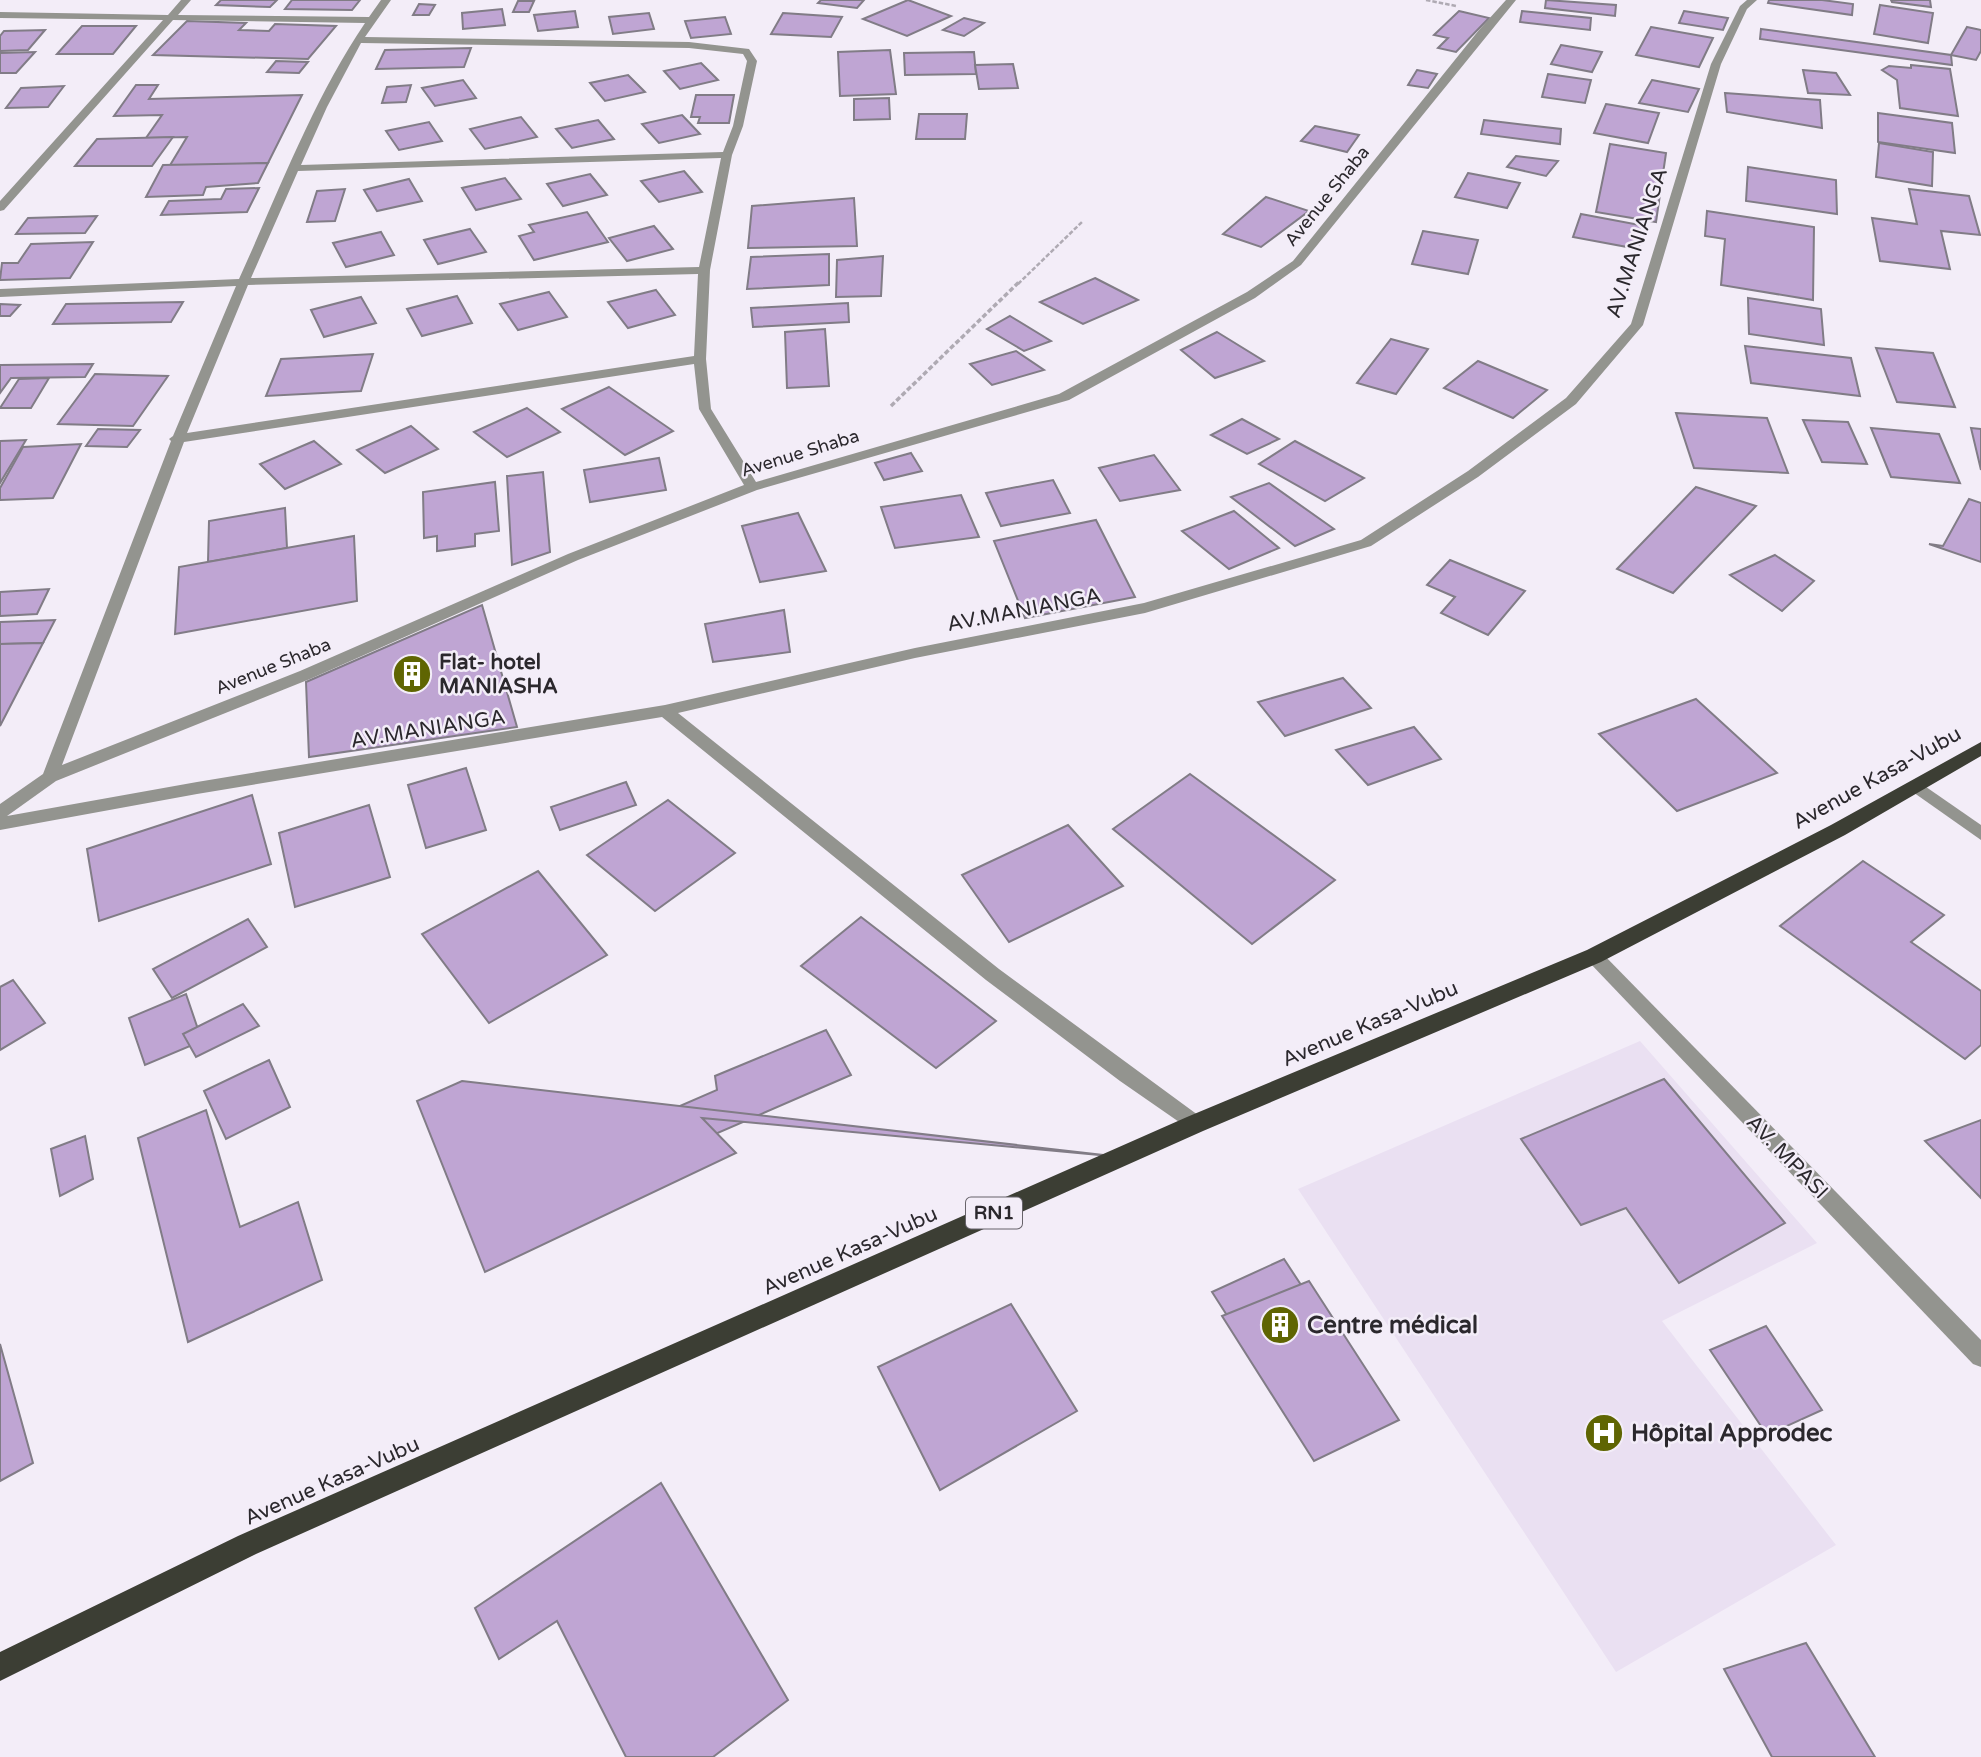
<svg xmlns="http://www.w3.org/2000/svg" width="1981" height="1757" font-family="'Varela Round',sans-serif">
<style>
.built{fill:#eae0f2}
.building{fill:#bfa5d3;stroke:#817c86;stroke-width:2}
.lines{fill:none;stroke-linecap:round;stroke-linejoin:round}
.path-far1{stroke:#afaab3;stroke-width:2.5;stroke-dasharray:4.5 2;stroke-linecap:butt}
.path{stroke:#afaab3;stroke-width:3.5;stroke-dasharray:5 2.5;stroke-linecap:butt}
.minor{fill:#93948f;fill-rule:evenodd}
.trunk{fill:#3c3e34;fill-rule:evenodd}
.labels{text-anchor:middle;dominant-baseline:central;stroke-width:5;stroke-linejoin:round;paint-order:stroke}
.far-street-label{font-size:18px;fill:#2b282d;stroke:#f3edf8}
.shield{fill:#f3edf8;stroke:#67636a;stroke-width:2}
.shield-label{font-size:19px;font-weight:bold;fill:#2b282d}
.street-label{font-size:21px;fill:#2b282d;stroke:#f3edf8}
.poi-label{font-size:21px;font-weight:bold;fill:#2b282d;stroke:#f3edf8;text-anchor:start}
.near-poi-label{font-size:24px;font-weight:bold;fill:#2b282d;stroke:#f3edf8;text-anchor:start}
</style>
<rect width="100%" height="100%" fill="#f3edf8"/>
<!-- built -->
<polygon class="built" points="1640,1041 1817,1243 1662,1321 1836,1545 1616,1672 1298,1189"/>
<!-- building -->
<g class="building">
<polygon points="221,0 277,0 270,7 216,5"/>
<polygon points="292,0 360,0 352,10 285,9"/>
<polygon points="821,0 864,0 857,8 818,3"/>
<polygon points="908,0 951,16 907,36 863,19"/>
<polygon points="1546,0 1616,5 1615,16 1545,8"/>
<polygon points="1769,0 1822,0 1853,4 1852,15 1768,3"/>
<polygon points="1891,0 1930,0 1931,7 1892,2"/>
<polygon points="518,1 534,1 529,12 513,12"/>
<polygon points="419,4 435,5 429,15 413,15"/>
<polygon points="1880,5 1933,13 1928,43 1874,34"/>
<polygon points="502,9 505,25 463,29 462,13"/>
<polygon points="575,11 578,27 538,31 534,15"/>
<polygon points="1459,11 1489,18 1456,52 1438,48 1448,38 1434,35"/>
<polygon points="1522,11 1591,18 1590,30 1520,22"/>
<polygon points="1684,11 1728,18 1723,30 1679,23"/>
<polygon points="649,13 654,29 613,34 609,17"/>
<polygon points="783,13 842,17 831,37 771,34"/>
<polygon points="725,17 731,34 691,38 685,21"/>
<polygon points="964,18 984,23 964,36 943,30"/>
<polygon points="187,21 246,23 239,30 269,31 275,24 336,26 308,59 153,55"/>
<polygon points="82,26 136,26 113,54 57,54"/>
<polygon points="1651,27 1713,38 1699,67 1636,55"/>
<polygon points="1967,27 1981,30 1981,51 1976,60 1951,55"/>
<polygon points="1761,29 1951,55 1952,65 1760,39"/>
<polygon points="45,30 28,50 0,51 0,36 4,31"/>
<polygon points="1561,45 1602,52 1592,72 1551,64"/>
<polygon points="471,48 464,67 376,69 385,50"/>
<polygon points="890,50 896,94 840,96 838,52"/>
<polygon points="35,52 16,73 0,73 0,53"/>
<polygon points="974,52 976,74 905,75 904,53"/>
<polygon points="276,61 308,62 299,73 267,72"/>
<polygon points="701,63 718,80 680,89 664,71"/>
<polygon points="1013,64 1018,88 979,89 975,65"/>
<polygon points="1911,65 1950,69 1958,116 1900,108 1897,80 1882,70 1889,66 1911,68"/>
<polygon points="1417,70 1437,74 1428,88 1408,85"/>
<polygon points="1803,70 1836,73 1850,95 1808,93"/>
<polygon points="1548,74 1591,80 1585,103 1542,97"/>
<polygon points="628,75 645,92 605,101 590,83"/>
<polygon points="463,80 476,98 435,106 422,88"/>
<polygon points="1652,80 1699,89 1688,112 1639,103"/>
<polygon points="136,85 158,85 149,99 302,95 268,163 169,167 187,137 146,138 162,115 114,116"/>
<polygon points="411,85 406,102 382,103 387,87"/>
<polygon points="64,86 48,107 6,108 21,88"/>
<polygon points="1725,93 1820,100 1822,128 1727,112"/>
<polygon points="696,95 734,95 729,123 698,123 700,117 691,117"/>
<polygon points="889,98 890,119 854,120 854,99"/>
<polygon points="1606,104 1659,113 1648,143 1594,133"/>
<polygon points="1878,113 1952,123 1955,153 1878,142"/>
<polygon points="919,114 967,114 965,139 916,139"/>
<polygon points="682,115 700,134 659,143 642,124"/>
<polygon points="521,117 537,137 485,149 470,129"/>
<polygon points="598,120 614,139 572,148 556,129"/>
<polygon points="1484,120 1561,129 1560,144 1481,134"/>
<polygon points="429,122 442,141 399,150 386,131"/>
<polygon points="1315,126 1359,135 1347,152 1301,141"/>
<polygon points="173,137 152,166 75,166 97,139"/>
<polygon points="1879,143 1933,152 1932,186 1876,177"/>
<polygon points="1610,144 1666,153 1656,222 1596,212"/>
<polygon points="1516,156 1558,161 1546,176 1507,167"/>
<polygon points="268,163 258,183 206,187 203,195 146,197 163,165"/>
<polygon points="1748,167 1836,180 1837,214 1746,201"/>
<polygon points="684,171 702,192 659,202 641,181"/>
<polygon points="1468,173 1520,183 1507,208 1455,197"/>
<polygon points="590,174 607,195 563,206 547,184"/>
<polygon points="505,178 521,199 476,210 462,188"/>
<polygon points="409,179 422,201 377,211 364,190"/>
<polygon points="259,188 247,212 161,215 169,201 221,199 226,189"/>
<polygon points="345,189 335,221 307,222 317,191"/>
<polygon points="1909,189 1969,196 1980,235 1941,231 1950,269 1880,261 1872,218 1917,224"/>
<polygon points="1266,197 1309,211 1261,247 1223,234"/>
<polygon points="854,198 857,246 748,248 752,206"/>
<polygon points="1707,211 1814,227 1813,300 1721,285 1725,239 1705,236"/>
<polygon points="587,212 608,242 534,260 519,236 534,232 529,225"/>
<polygon points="1581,214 1645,226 1638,249 1573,237"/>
<polygon points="97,216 85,233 16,234 28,218"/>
<polygon points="654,226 673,249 627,261 609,238"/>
<polygon points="470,229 486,252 438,264 424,240"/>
<polygon points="1423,231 1478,240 1468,274 1412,264"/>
<polygon points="381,232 394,255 346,267 333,243"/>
<polygon points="93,242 70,278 0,280 2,263 18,263 31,244"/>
<polygon points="829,254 829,285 747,289 751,257"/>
<polygon points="883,256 881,296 836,297 837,260"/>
<polygon points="1095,278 1138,300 1083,324 1040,302"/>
<polygon points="656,290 675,315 628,328 608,302"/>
<polygon points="549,292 567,317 518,330 500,304"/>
<polygon points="457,296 472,323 422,336 407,309"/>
<polygon points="361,297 376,323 324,337 311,310"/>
<polygon points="1748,298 1821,309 1824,345 1749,334"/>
<polygon points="183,302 171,322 53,324 66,304"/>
<polygon points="848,303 849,322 753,327 751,308"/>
<polygon points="0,304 20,305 10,316 0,316"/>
<polygon points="1010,316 1051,341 1024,351 987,329"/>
<polygon points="825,329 829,386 787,388 785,332"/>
<polygon points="1217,332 1264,361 1215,378 1181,350"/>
<polygon points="1391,339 1428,349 1396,394 1357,383"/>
<polygon points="1745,346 1851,358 1860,396 1751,383"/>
<polygon points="1876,348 1933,353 1955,407 1897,402"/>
<polygon points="1016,351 1044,370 992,385 970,364"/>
<polygon points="373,354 361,391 266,396 281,359"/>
<polygon points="1478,361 1547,390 1513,418 1444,388"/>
<polygon points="93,364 85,377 11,378 0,393 0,365"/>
<polygon points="95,374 168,376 133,426 58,424"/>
<polygon points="49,378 31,408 0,408 19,379"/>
<polygon points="609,387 673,431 625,455 562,409"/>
<polygon points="527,408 560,432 507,457 474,432"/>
<polygon points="1676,413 1767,418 1788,473 1694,468"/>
<polygon points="1242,419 1279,439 1247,454 1211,435"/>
<polygon points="1803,420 1848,422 1867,464 1822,462"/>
<polygon points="411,426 438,449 385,473 357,450"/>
<polygon points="1871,428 1939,434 1960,483 1891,477"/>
<polygon points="1971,428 1981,429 1981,470"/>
<polygon points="98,429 140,430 127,447 86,446"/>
<polygon points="26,440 0,483 0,441"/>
<polygon points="314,441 341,464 285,489 260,464"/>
<polygon points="1295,441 1364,478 1325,501 1259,464"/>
<polygon points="81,444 53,498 0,500 0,488 23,447"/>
<polygon points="911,453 922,471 884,480 875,463"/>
<polygon points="1154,455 1180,490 1120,501 1099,468"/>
<polygon points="659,458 666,490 590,502 584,470"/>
<polygon points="543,472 550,552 512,565 507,476"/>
<polygon points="1053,480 1070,513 1001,526 986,493"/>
<polygon points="495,482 499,531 475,534 475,546 437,551 437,536 424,538 423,492"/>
<polygon points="1269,483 1334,529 1295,546 1231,497"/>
<polygon points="1696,487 1756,506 1673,593 1617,569"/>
<polygon points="961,495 979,537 895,548 881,507"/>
<polygon points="1969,499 1981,503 1981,562 1929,544 1943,546"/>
<polygon points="285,508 287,548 208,562 209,521"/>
<polygon points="1234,511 1279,548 1229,569 1182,531"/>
<polygon points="798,513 826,571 760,582 742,526"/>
<polygon points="1096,520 1135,597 1025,618 994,541"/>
<polygon points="354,536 357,601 175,634 179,567"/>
<polygon points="1775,555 1814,581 1782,611 1730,575"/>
<polygon points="1450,560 1525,591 1488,635 1441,613 1455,597 1427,585"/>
<polygon points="49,589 37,614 0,616 0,592"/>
<polygon points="482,605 517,727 309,757 306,682"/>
<polygon points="784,610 790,652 713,662 705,624"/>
<polygon points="55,620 43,643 0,644 0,622"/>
<polygon points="43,643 0,726 0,644"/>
<polygon points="1343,678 1371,708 1285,736 1258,702"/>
<polygon points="1696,699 1777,773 1677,811 1599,734"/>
<polygon points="1414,727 1441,759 1368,785 1336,750"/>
<polygon points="466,768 486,830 426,848 408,785"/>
<polygon points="1190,774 1335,880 1252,944 1113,829"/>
<polygon points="626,782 636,805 560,830 551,807"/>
<polygon points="252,795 271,864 99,921 87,849"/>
<polygon points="668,800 735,853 655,911 587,855"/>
<polygon points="369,805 390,877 295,907 279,833"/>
<polygon points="1068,825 1123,886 1009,942 962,875"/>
<polygon points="1863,861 1944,915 1911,942 1981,991 1981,1045 1965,1059 1780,926"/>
<polygon points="538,871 607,955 489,1023 422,934"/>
<polygon points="861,917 996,1021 936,1068 801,966"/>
<polygon points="248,919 267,947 172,998 153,969"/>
<polygon points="13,980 45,1023 0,1050 0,987"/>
<polygon points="186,994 202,1041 145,1065 129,1018"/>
<polygon points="243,1004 259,1026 196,1057 183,1034"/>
<polygon points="826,1030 851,1075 683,1148 666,1112 717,1090 715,1076"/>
<polygon points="269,1060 290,1107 226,1139 204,1091"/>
<polygon points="1664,1079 1785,1223 1679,1283 1626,1208 1581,1225 1521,1139"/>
<polygon points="462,1081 1121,1157 702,1118 736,1153 485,1272 417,1101"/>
<polygon points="206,1110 240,1227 298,1202 322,1280 188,1342 138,1138"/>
<polygon points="1981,1120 1981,1198 1925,1141"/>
<polygon points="85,1136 93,1179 60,1196 51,1149"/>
<polygon points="1284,1259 1349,1358 1316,1376 1327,1408 1296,1423 1212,1292"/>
<polygon points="1309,1281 1399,1420 1314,1461 1222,1316"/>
<polygon points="1011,1304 1077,1411 940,1490 878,1367"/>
<polygon points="1766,1326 1822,1410 1767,1435 1710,1350"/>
<polygon points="0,1344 33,1463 0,1481"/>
<polygon points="661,1483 788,1700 713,1757 626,1757 557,1621 499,1659 475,1608"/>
<polygon points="1806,1643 1875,1757 1772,1757 1724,1669"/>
</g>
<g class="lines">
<!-- path-far1 -->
<g class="path-far1">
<polyline points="1426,0 1456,6"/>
<polyline points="1018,284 1083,221"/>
</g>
<!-- path -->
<polyline class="path" points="891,406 1019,282"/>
<!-- minor -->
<g class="minor">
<path d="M181,0H191L178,15L369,17L381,0H391L365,37L689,42L749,49L757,61L743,126L732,155L710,270L706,359L711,409L756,482L1059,394L1247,292L1293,261L1479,30L1506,0H1516L1301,265L1255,298L1069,400L757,490L578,560L310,679L56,781L7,816L197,782L665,705L915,648L1144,603L1361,540L1468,471L1566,398L1631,324L1711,64L1740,6L1747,0H1757L1747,9L1721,64L1643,325L1576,404L1478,477L1371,546L1145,613L915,658L678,713L999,969L1202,1118L1205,1124L1202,1130L1195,1133L1120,1081L986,980L662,717L197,794L0,830V804L43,774L171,441L169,439L173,436L236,286L0,297V289L239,279C278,193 314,98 365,23L173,20L4,210L0,211V201L163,20L0,18V12L168,15ZM361,43L689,48L743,54L747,61L733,126L723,152L301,165L327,107ZM721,158L699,267L251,278L298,171ZM698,274L694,356L187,433L248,285ZM694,364L699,409L744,485L568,554L300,671L62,765L184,442Z"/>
<polygon points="1916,780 1981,825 1981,840 1910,790 1908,786 1910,782"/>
<polygon points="1594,949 1600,951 1981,1340 1981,1367 1973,1364 1588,961 1585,956 1588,951"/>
</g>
<!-- trunk -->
<polygon class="trunk" points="1981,742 1981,756 1845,835 1601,962 1203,1131 256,1554 0,1681 0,1652 238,1536 1187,1117 1587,950 1831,825"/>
</g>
<!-- icons -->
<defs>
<g id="building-disc" transform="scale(2.0125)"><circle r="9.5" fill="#5f6502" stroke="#f3edf8"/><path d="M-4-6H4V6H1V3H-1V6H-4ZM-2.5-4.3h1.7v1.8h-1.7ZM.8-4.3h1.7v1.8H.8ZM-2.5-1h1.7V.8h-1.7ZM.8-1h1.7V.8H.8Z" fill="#fff"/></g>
<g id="hospital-disc" transform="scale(2.0125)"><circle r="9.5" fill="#5f6502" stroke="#f3edf8"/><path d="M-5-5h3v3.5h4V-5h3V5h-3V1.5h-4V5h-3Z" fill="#fff"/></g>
</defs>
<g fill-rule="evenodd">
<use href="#building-disc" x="412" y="674"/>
<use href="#building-disc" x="1280" y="1325"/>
<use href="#hospital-disc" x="1604" y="1433"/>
</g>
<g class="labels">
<!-- far-street labels -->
<g class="far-street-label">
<text transform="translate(1327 196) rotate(-51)">Avenue Shaba</text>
<text transform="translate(800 453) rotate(-17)">Avenue Shaba</text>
<text transform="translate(273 666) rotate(-22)">Avenue Shaba</text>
</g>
<!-- shield labels -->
<rect class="shield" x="966" y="1197.5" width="56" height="31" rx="5"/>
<g class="shield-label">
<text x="994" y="1213">RN1</text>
</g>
<!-- street labels -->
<g class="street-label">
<text transform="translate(1637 243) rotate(-72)">AV.MANIANGA</text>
<text transform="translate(1024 610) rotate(-11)">AV.MANIANGA</text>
<text transform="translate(428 729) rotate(-9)">AV.MANIANGA</text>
<text transform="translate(1877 778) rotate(-29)">Avenue Kasa-Vubu</text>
<text transform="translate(1370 1024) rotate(-23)">Avenue Kasa-Vubu</text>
<text transform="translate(1787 1157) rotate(46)">AV. MPASI</text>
<text transform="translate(850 1251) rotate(-24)">Avenue Kasa-Vubu</text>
<text transform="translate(332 1481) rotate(-24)">Avenue Kasa-Vubu</text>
</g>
<!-- poi labels -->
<g class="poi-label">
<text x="439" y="662">Flat- hotel<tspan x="439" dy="24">MANIASHA</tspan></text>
</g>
<!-- near-poi labels -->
<g class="near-poi-label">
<text x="1307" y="1325">Centre médical</text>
<text x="1631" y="1433">Hôpital Approdec</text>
</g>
</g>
</svg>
